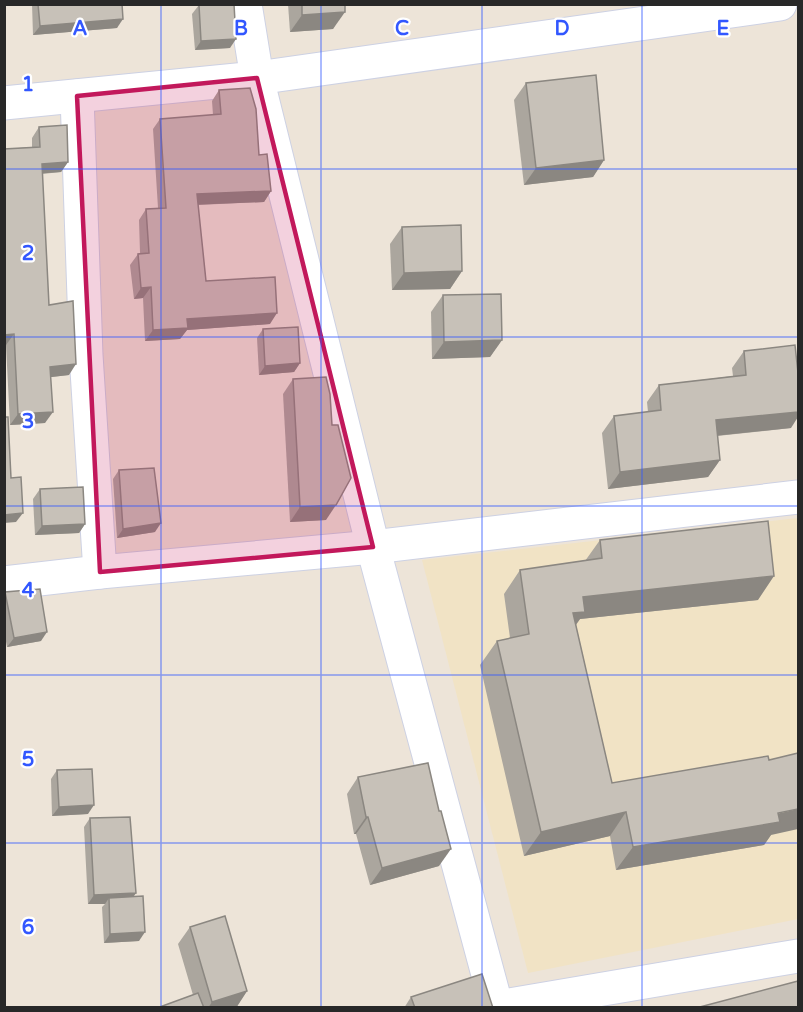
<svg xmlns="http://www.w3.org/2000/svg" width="803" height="1012" font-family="'Varela Round',sans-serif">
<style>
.education{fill:#f1e3c5}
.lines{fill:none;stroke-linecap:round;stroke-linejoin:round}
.street-casing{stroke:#cdd1e3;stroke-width:35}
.secondary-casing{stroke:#cdd1e3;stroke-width:35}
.street{stroke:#fff;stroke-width:33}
.secondary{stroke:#fff;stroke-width:33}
.wall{fill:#aba69e}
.shaded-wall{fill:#8b8781}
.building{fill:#c7c1b8;stroke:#8b8781;stroke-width:1.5}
.marked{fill:#c2185b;fill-opacity:0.2;stroke:#c2185b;stroke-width:4.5;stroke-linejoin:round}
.grid{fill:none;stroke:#3257ff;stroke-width:1.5;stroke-opacity:0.55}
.grid-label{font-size:20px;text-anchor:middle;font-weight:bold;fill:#3257ff;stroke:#fff;stroke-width:4.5;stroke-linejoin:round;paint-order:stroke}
</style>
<rect width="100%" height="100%" fill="#ede4d8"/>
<!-- education -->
<polygon class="education" points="798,518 798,919 528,973 422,560"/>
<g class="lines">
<!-- street casing -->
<g class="street-casing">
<g id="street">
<polyline points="245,4 257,78"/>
<polyline points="77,96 86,355 100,572"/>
<polyline points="4,103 257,78 780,4"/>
<polyline points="4,583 100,572 373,547 798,497"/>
<polyline points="497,1007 798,956"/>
</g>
</g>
<!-- secondary casing -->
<g class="secondary-casing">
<polyline id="secondary" points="257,78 373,547 497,1008"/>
</g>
<!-- street -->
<use href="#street" class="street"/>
<!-- secondary -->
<use href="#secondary" class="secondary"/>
</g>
<!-- wall -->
<g class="wall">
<polygon points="32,4 122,4 117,28 33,35"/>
<polygon points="288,4 345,4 333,29 290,32"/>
<polygon points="199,5 230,48 195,50 192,14"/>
<polygon points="526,83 604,160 593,177 524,185 514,100"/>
<polygon points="219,90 259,155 271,191 264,202 198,205 206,281 270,324 187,330 180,339 145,341 143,298 134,299 130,265 138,254 140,253 139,220 146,209 158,208 153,129 160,119 213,115 212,101"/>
<polygon points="39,127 68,162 61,172 42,174 49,305 69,375 51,377 45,423 10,425 6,345 4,345 4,149 32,147 32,138"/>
<polygon points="402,227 462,271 450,289 392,290 390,244"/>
<polygon points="443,295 502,340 490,357 432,359 431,312"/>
<polygon points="263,329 300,363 294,372 259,375 257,338"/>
<polygon points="744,351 791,428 717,436 720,460 708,477 608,489 602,433 614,416 648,412 647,402 659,385 733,376 732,368"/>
<polygon points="293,379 326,520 290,522 283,394"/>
<polygon points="119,470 155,532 117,538 113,479"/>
<polygon points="40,489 85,524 79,533 35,535 33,499"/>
<polygon points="600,540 758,600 580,619 576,625 612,783 771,835 764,845 616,870 610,836 524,856 480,665 497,641 510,638 504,594 520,570 585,561"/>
<polygon points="5,592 41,641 7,647 4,631 4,593"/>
<polygon points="57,770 88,814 52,816 51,779"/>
<polygon points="358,777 439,811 439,866 370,885 356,834 354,834 347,794"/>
<polygon points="90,818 136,893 134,896 139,941 104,943 102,907 105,904 88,904 84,827"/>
<polygon points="190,927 247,991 236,1008 157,1008 193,995 178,944"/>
<polygon points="411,997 493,1008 404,1008"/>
</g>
<!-- shaded-wall -->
<g class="shaded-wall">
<polygon points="345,12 333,29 290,32 302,15"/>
<polygon points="123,19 117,28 33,35 40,26"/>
<polygon points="236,39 230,48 195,50 201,41"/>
<polygon points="604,160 593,177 524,185 536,168"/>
<polygon points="68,162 61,172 34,174 42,164"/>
<polygon points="271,191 264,202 189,205 197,194"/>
<polygon points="462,271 450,289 392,290 404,273"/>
<polygon points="151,287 143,298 134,299 141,288"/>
<polygon points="277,313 270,324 187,330 180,339 145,341 153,330 187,319"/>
<polygon points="14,334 6,345 4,345 4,335"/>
<polygon points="502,340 490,357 432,359 444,342"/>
<polygon points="300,363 294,372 259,375 265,366"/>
<polygon points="76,364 69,375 43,378 50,367"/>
<polygon points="53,412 45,423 10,425 18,414"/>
<polygon points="798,412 798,417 791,428 704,437 716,420"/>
<polygon points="720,460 708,477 608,489 620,472"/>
<polygon points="336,505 326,520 290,522 300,507"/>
<polygon points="23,513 16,522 4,523 4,515"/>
<polygon points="161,523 155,532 117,538 123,529"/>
<polygon points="85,524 79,533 35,535 42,526"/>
<polygon points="774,576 758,600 580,619 568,635 556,637 583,597"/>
<polygon points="47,632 41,641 7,647 14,638"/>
<polygon points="94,805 88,814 52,816 59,807"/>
<polygon points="798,809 798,829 771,835 764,845 616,870 633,847"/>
<polygon points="626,812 610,836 524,856 541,832"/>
<polygon points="366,817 368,817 356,834 354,834"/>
<polygon points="451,849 439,866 370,885 382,868"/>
<polygon points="136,893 129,902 109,898 105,904 88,904 94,895"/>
<polygon points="145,932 139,941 104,943 110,934"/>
<polygon points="247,991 236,1008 208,1008 212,1002"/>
</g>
<!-- building -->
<g class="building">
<polygon points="38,4 122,4 123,19 40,26"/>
<polygon points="234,4 236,39 201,41 199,5"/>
<polygon points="302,4 345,4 345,12 302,15"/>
<polygon points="596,75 604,160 536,168 526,83"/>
<polygon points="250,88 256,109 259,155 267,154 271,191 197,194 206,281 275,277 277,313 187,319 188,328 153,330 151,287 141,288 138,254 149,253 146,209 166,208 160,119 221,114 219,90"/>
<polygon points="67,125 68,162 42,164 49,305 73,301 76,364 50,367 53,412 18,414 14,334 4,335 4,149 40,147 39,127"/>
<polygon points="461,225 462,271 404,273 402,227"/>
<polygon points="501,294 502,340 444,342 443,295"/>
<polygon points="298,327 300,363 265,366 263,329"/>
<polygon points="795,345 798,373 798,412 716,420 720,460 620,472 614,416 661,410 659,385 746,375 744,351"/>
<polygon points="326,377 330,394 332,425 338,425 351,478 336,505 300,507 293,379"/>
<polygon points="4,417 8,417 11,478 21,477 23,513 4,515"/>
<polygon points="154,468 161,523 123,529 119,470"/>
<polygon points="83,487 85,524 42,526 40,489"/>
<polygon points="768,521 774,576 583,597 585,612 573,613 612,783 768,756 769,760 798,753 798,809 778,813 780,822 633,847 626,812 541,832 497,641 529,634 520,570 602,558 600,540"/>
<polygon points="40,589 47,632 14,638 5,592"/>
<polygon points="428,763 439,811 441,811 451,849 382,868 368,817 366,817 358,777"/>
<polygon points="92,769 94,805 59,807 57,770"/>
<polygon points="130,817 136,893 94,895 90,818"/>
<polygon points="143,896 145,932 110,934 109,898"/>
<polygon points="225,916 247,991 212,1002 190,927"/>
<polygon points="482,974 493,1008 415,1008 411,997"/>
<polygon points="798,981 798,1008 696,1008"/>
<polygon points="198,993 204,1008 157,1008"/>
</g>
<!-- marked area -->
<path class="marked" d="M257,78L373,547L100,572L77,96Z"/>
<!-- grid -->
<path class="grid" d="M161,4V1008M321,4V1008M482,4V1008M642,4V1008M4,169H798M4,337H798M4,506H798M4,675H798M4,843H798"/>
<g class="grid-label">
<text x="80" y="35">A</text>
<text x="241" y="35">B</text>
<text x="402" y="35">C</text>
<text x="562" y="35">D</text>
<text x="723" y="35">E</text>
<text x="28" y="91">1</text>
<text x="28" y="260">2</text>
<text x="28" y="428">3</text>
<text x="28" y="597">4</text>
<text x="28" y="766">5</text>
<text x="28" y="934">6</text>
</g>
<!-- border -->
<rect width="803" height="1012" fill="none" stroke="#282828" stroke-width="12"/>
</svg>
